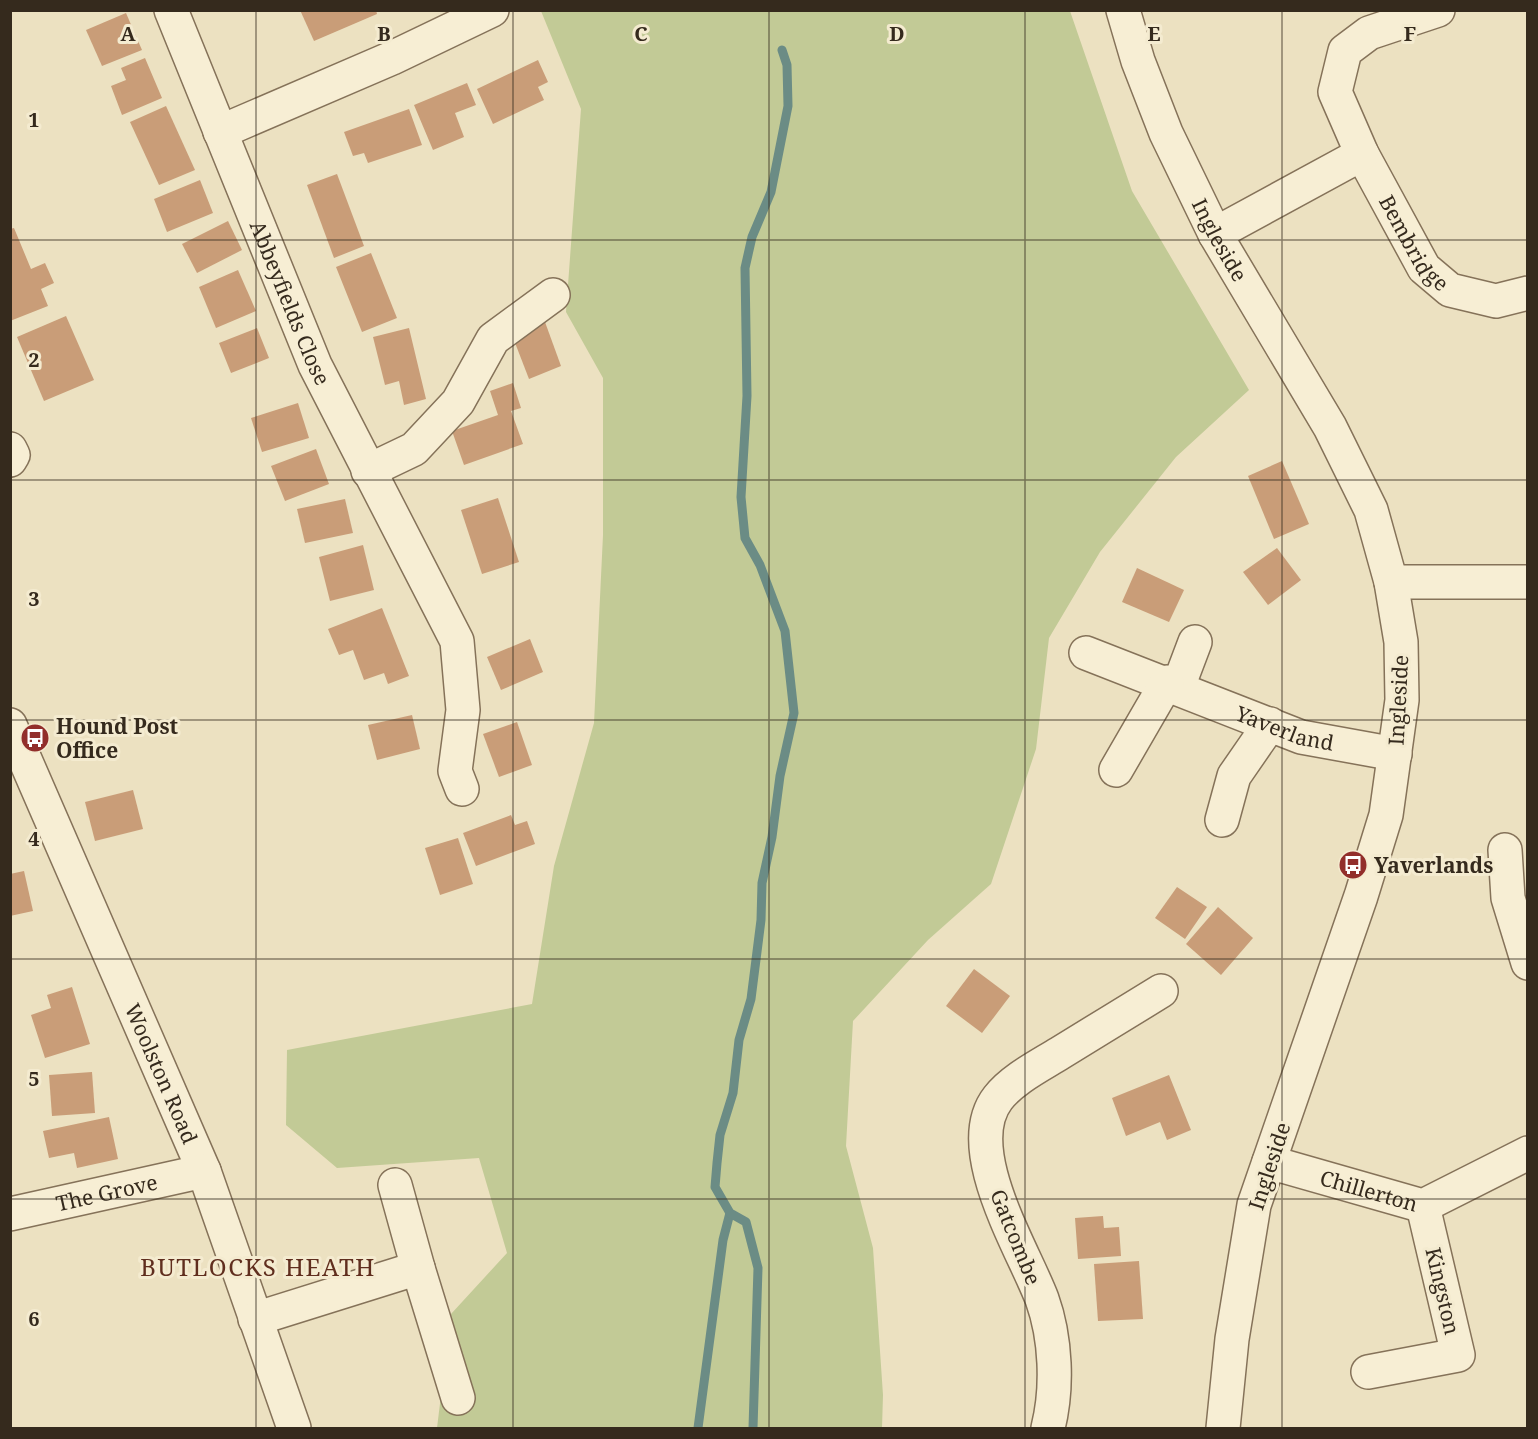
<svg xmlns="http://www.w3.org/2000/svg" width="1538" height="1439" font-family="'Noto Serif',serif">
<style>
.green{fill:#c2ca96}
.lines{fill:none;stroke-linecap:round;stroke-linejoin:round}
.stream{stroke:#6b8c85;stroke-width:9}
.building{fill:#c99d78}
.minor-casing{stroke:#857259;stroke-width:36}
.minor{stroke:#f7eed4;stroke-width:33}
.grid{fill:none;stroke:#352a1d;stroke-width:1.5;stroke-opacity:0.55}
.labels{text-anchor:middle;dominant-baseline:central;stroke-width:6;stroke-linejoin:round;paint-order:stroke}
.street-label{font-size:21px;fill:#352a1d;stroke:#f4ebd0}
.poi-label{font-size:21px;font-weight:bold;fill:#352a1d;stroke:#f4ebd0;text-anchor:start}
.quarter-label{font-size:24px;letter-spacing:1.5px;fill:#602e1e;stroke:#f4ebd0}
.grid-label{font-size:20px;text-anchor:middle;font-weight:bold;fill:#352a1d;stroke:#f4ebd0;stroke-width:6;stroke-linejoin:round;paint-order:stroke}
</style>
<rect width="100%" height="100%" fill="#ece1c1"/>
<!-- green -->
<polygon class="green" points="541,11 1070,11 1132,191 1249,390 1176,457 1100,552 1049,638 1036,749 991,884 928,940 853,1021 846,1146 873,1248 883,1395 882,1428 437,1428 451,1314 507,1253 479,1158 337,1168 286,1125 287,1050 532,1004 554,866 594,723 603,535 603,378 566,312 581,109"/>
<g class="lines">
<!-- stream -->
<g class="stream">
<polyline points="698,1428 723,1240 730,1213"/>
<polyline points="753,1428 758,1268 746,1222 730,1213 715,1187 717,1163 720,1135 733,1093 739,1040 751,999 761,920 762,883 772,837 780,776 794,713 785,631 760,565 745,538 741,497 747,396 745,268 752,237 771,192 788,106 787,65 782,50"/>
</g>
</g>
<!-- building -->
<g class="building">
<polygon points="300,10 376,10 377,14 314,41"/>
<polygon points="126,13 142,50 102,66 86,30"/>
<polygon points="145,58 162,98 122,115 111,86 126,80 121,68"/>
<polygon points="538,60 548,82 538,87 544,100 493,124 477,89"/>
<polygon points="467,83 476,105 455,113 464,137 433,150 414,105"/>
<polygon points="166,106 195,170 159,185 130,122"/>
<polygon points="409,109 422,145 368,163 364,153 353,156 344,132"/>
<polygon points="337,174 364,246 334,258 307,185"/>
<polygon points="200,180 213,213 167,232 154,199"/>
<polygon points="228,221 242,250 197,273 182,244"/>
<polygon points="14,228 31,269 45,263 54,283 41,289 48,306 10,321 10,229"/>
<polygon points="371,253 397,318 362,332 336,267"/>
<polygon points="238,270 256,311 216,328 199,287"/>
<polygon points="66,316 94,380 44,401 17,337"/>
<polygon points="545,322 561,366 529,379 512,335"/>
<polygon points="257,328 269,358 231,373 219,343"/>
<polygon points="409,328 426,399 404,405 399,381 385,385 373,337"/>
<polygon points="513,383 521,408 511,411 523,444 464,465 452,431 498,415 490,391"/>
<polygon points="298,403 309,438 262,452 251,418"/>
<polygon points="316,449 329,484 285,501 271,466"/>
<polygon points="1282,461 1309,524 1274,539 1248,476"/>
<polygon points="498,498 519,562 482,574 461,510"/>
<polygon points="345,499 353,533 305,543 297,509"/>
<polygon points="363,545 374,590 330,601 319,557"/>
<polygon points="1277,548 1301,580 1268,605 1243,572"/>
<polygon points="1137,568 1184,590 1169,622 1122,602"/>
<polygon points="382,608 409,676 388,684 384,673 364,680 353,650 339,655 328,629"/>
<polygon points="530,639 543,672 501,690 487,657"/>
<polygon points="412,715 420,749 377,760 368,725"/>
<polygon points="517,722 532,765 499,777 483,734"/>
<polygon points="133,790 143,829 95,841 85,802"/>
<polygon points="511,815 515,825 527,821 535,844 476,866 463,833"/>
<polygon points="458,838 473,884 440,895 425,848"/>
<polygon points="24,871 33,911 10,916 10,874"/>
<polygon points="1177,887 1207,907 1185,939 1155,918"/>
<polygon points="1218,907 1253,938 1221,975 1186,944"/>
<polygon points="974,969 1010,996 982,1033 946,1006"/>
<polygon points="72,987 90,1044 45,1058 31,1015 51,1008 47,995"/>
<polygon points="92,1072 95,1113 52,1116 49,1075"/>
<polygon points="1169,1075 1191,1130 1167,1140 1160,1122 1126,1136 1112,1098"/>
<polygon points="109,1117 118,1159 77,1168 74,1153 49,1158 43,1131"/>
<polygon points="1103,1216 1104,1228 1119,1227 1121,1256 1078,1259 1075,1218"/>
<polygon points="1139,1261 1143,1319 1098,1321 1094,1264"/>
</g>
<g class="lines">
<!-- minor casing -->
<g class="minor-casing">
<g id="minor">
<path id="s1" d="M171,10L315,365L457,641L463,710L455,771L462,789"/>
<path id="s2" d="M1123,10L1138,61L1166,133L1215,234L1330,427L1371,510L1391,582L1401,642L1402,700L1386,815L1361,896L1254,1205L1232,1339L1223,1428"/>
<path id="s3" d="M1438,10L1369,33L1345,51L1335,92L1362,154L1424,268L1450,290L1496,301L1528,293"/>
<polyline points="220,132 392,58 492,10"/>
<polyline points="1215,234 1362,154"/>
<polyline points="10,449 13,455 10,460"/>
<polyline points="368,471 414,449 458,402 493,339 553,295"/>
<polyline points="1391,582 1528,582"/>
<path id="s4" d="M1086,653L1301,737L1395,754"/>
<polyline points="1178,687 1195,642"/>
<path id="s5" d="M10,725L204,1171L294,1428"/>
<polyline points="1116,770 1167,682"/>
<polyline points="1222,820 1234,776 1270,724"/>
<polyline points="1505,850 1508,898 1528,963"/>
<path id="s6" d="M1269,1162L1423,1206L1528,1153"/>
<polyline points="395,1185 418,1268"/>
<path id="s7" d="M10,1214L204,1171"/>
<polyline points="255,1319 418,1268 458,1398"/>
<polyline points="1368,1372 1458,1355 1423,1206"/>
<path d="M1048,1428C1058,1388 1056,1338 1042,1299C1023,1249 959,1148 998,1098C1013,1079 1039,1066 1060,1053C1094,1032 1127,1012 1161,991"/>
</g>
</g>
<!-- minor -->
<use href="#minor" class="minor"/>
</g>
<!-- grid -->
<path class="grid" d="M256,10V1428M513,10V1428M769,10V1428M1025,10V1428M1282,10V1428M10,240H1528M10,480H1528M10,720H1528M10,959H1528M10,1199H1528"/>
<!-- icons -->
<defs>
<g id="bus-disc" transform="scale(1.5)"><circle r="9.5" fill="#922e2b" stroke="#f4ebd0"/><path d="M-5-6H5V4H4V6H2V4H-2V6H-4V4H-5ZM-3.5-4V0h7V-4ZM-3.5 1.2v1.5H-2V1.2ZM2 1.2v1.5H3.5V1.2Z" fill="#fff"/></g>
</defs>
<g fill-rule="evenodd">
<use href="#bus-disc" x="35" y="738"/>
<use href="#bus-disc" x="1353" y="865"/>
</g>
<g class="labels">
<!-- street labels -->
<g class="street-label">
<text stroke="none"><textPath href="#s2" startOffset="250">Ingleside</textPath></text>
<text stroke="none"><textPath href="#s3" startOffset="316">Bembridge</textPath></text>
<text stroke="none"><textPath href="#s1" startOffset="316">Abbeyfields Close</textPath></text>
<text transform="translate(1398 700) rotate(-87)">Ingleside</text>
<text stroke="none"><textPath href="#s4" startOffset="213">Yaverland</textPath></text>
<text stroke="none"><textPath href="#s5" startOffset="380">Woolston Road</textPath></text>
<text transform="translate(1269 1166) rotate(-72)">Ingleside</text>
<text stroke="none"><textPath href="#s6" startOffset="104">Chillerton</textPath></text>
<text stroke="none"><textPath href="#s7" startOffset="99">The Grove</textPath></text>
<text transform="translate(1016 1237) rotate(68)">Gatcombe</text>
<text transform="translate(1443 1291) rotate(77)">Kingston</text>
</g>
<!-- poi labels -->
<g class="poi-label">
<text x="56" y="726">Hound Post<tspan x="56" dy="24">Office</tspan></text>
<text x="1374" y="865">Yaverlands</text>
</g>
<!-- quarter labels -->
<g class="quarter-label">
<text x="258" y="1266">BUTLOCKS HEATH</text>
</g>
</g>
<g class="grid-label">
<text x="128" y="41">A</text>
<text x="384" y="41">B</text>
<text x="641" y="41">C</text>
<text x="897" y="41">D</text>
<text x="1154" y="41">E</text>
<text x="1410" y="41">F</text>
<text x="34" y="127">1</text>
<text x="34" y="367">2</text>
<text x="34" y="606">3</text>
<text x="34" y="846">4</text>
<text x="34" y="1086">5</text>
<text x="34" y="1326">6</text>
</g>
<!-- border -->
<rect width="1538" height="1439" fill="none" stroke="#352a1d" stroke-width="24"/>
</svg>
